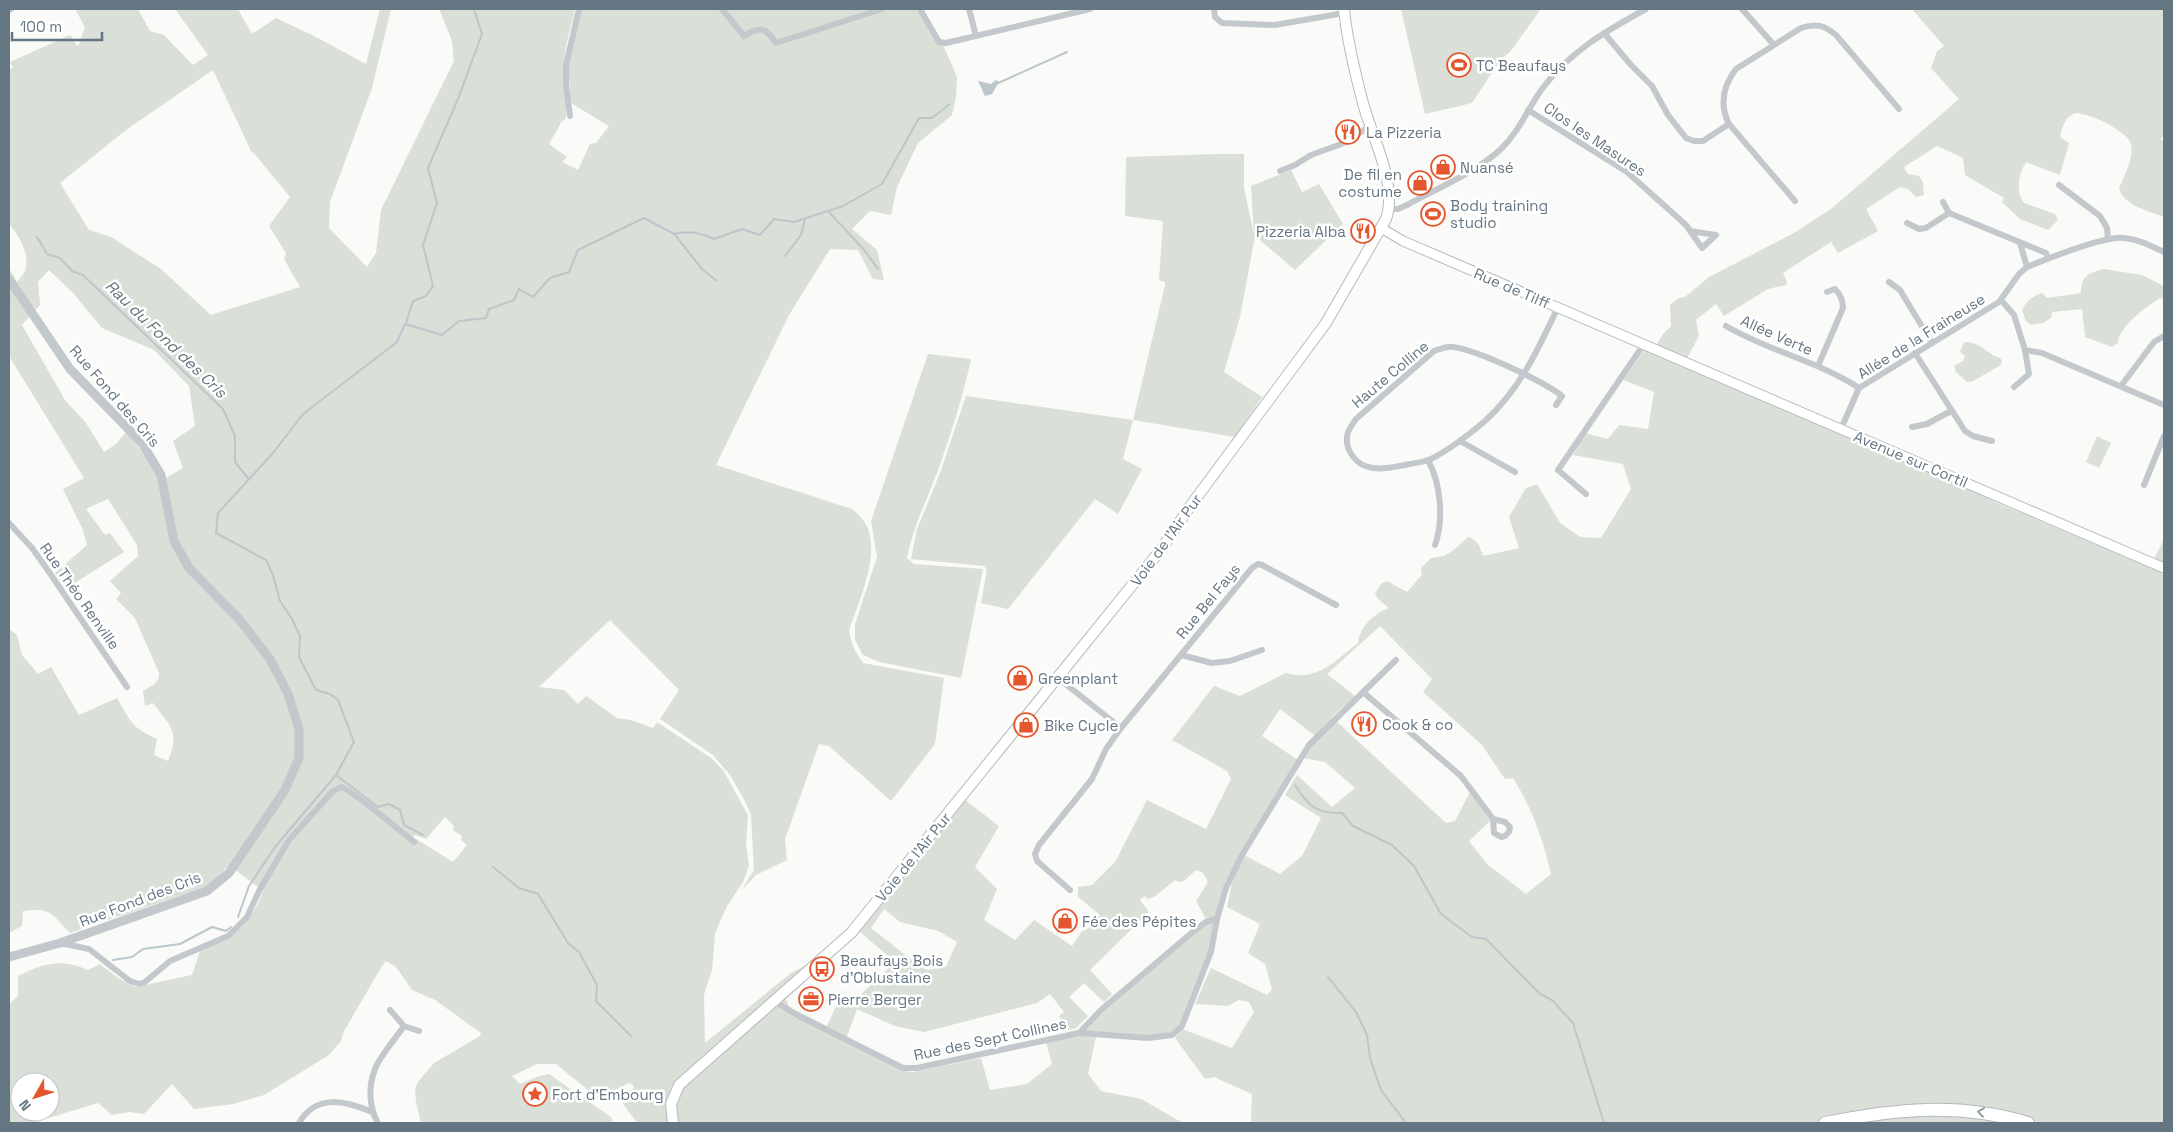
<svg xmlns="http://www.w3.org/2000/svg" width="2173" height="1132" font-family="'Space Grotesk',sans-serif">
<style>
.green{fill:#dadfd7;fill-rule:evenodd}
.water{fill:#bbc7cb}
.lines{fill:none;stroke-linecap:round;stroke-linejoin:round}
.stream{stroke:#bbc7cb;stroke-width:2}
.secondary-casing{stroke:#b3babf;stroke-width:11}
.primary-casing{stroke:#b5babe;stroke-width:12}
.motorway-casing{stroke:#b4b9bd;stroke-width:14}
.minor{stroke:#c3c8cc;stroke-width:6}
.tertiary{stroke:#c3c8cc;stroke-width:9}
.secondary{stroke:#fff;stroke-width:9}
.primary{stroke:#fff;stroke-width:10}
.motorway{stroke:#fff;stroke-width:12}
.oneway{stroke:#939fa8}
.labels{text-anchor:middle;dominant-baseline:central;stroke-width:5;stroke-linejoin:round;paint-order:stroke}
.poi-label{font-size:15px;fill:#657683;stroke:#fff;text-anchor:start}
.street-label{font-size:15px;fill:#657683;stroke:#fff}
.water-label{font-size:16px;font-style:italic;fill:#60757c;stroke:#fff}
</style>
<rect width="100%" height="100%" fill="#fafaf8"/>
<!-- green -->
<g class="green">
<path d="M75,9H138L150,31L164,35L193,65L208,55L175,9H238L252,34L276,18L318,38L366,64L380,9H391L372,88L330,202L329,228L367,267L376,253L381,210L454,61L452,41L439,9H575C570,31 562,55 563,78C563,92 569,106 565,120L562,121L549,144L567,157L562,162L578,170L590,144L596,143L609,126L571,103L568,67L581,9H922L941,40L957,77L956,97L952,115L918,143L897,187L891,215L870,211L852,229L877,250L884,280L873,279L858,250L830,249L789,315L716,465L852,509C856,512 860,516 863,520C884,548 859,601 849,630C851,643 855,652 863,663L944,678L935,744L891,801L829,746L819,744L785,839L787,860L756,875L741,891L754,870L751,815L745,801L730,775L713,755L660,719L679,690L610,620L539,687L564,690L578,704L586,696L617,718L631,720L653,728L657,722L711,758L723,770L748,815L746,845L749,866L743,882L727,906L715,933L712,970L704,995L705,1043L791,973L803,967L841,936L965,800L999,826L975,867L997,889L984,920L1015,940L1034,920L1072,946L1082,931L1089,928L1100,915L1078,897V887L1092,885L1115,862L1147,800L1206,829L1231,779L1227,771L1172,740L1214,686L1240,696L1286,673C1317,682 1335,661 1358,643C1360,627 1373,614 1389,608L1378,599L1375,593L1382,583L1387,581L1407,592L1422,575L1421,568L1431,558L1444,556L1454,550L1468,537C1478,540 1480,547 1483,556L1519,548L1509,517L1526,488L1537,484L1560,523L1580,537L1601,538L1631,489L1623,464L1573,455L1585,433L1608,439L1619,425L1648,429L1654,392L1623,380L1645,349L1951,479L1997,503L2150,567L2164,539V1123H1251L1252,1094L1214,1077L1205,1079L1175,1038L1182,1029L1232,1048L1254,1012L1249,1002L1239,1000L1228,1006L1195,1004L1211,968L1267,995L1272,989L1265,964L1248,953L1260,924L1227,907L1234,873L1244,855L1280,874L1302,856L1321,818L1285,795L1297,775L1332,807L1355,788L1325,762L1303,758L1310,746L1318,738L1280,709L1262,736L1298,760L1237,861L1216,918L1207,921L1196,901L1208,882L1203,873L1196,870L1184,881L1180,882L1175,880L1154,897L1148,899L1145,896L1140,900L1149,912L1090,970L1112,994L1104,1002L1084,983L1069,997L1088,1016L1076,1028L1068,1030L1059,1016L1064,1012L1050,994L1037,1003L924,1032L895,1026L857,1009L845,1042L904,1071L913,1072L981,1058L990,1090L1027,1084L1052,1064L1046,1042L1080,1036L1107,1008L1181,944L1208,924L1215,921L1210,951L1179,1026C1164,1043 1118,1033 1097,1032L1088,1074L1101,1091L1141,1099L1183,1123H637L624,1105L621,1097L625,1092L633,1089L634,1086L629,1083L599,1099L556,1064H537L512,1076L520,1084L539,1076L549,1074L611,1117L613,1123H421L416,1102L415,1088L418,1082L434,1063L480,1036L481,1033L435,1000L412,990L396,967L386,961L382,966L344,1031L341,1041L329,1055L264,1095L233,1104L194,1109L172,1084L144,1114L129,1112L112,1115L98,1103L32,1123H9V1004L18,996V976C43,963 62,958 88,970L100,964L118,978L135,987L192,975L200,951C233,936 250,927 263,891L229,865L211,885L70,933C52,914 51,907 23,911L22,926L9,933V629L17,635L22,655L38,674L51,667L79,715L117,698C132,723 130,726 157,739L154,755L168,761C180,731 171,727 153,703L145,706L143,691C150,687 160,683 159,673L135,618L116,599L121,593L110,581L138,556L137,545L108,499L86,509L105,535L110,533L124,552L65,589L55,573L87,545L83,530L63,489L84,478L9,356V268L17,282C20,278 25,273 26,268C29,253 19,235 9,224V70L13,67L10,62L70,35L78,47L85,27ZM213,70L252,153L253,152L290,197L269,226L286,253L284,259L300,287L211,315L161,269L111,237L89,230L60,183L126,130ZM49,270L74,294L102,328L154,350L189,386L195,426L173,441L183,468L162,480L127,431L116,444L104,452L86,423L65,400L22,325L40,305L38,282ZM1380,626L1432,679L1423,692L1482,745L1505,779L1513,778C1532,808 1543,839 1551,874L1526,894L1487,864L1469,841L1490,821L1470,792L1455,821L1446,823L1332,717L1355,696L1327,674ZM445,817L454,826L453,830L462,836L461,840L467,845L453,862L413,837L415,835L426,839ZM884,909L900,922L938,931L957,942L946,967L928,970L922,968L871,928ZM860,932L895,962L856,999L840,997L827,1026L789,1007L786,999ZM20,1082H50V1112H20Z"/>
<polygon points="1401,9 1541,9 1510,52 1501,59 1472,103 1425,114"/>
<path d="M1912,9H2164V135L2161,139L2164,142V217C2149,211 2125,206 2119,189C2124,176 2134,159 2131,144C2130,133 2084,109 2073,114C2064,119 2062,128 2060,137L2069,143L2060,175L2026,162C2019,173 2015,192 2024,203L2055,214L2058,220L2048,230L2020,219L2002,202L2004,198L1965,175L1963,158L1937,146L1904,167L1908,174L1919,176L1923,182L1924,195L1916,197L1908,189L1900,187L1866,209L1878,231L1838,253L1831,242L1783,273L1787,282L1786,285L1768,289L1724,316L1716,304L1696,320L1699,336L1687,358L1655,347L1663,334L1671,326L1670,305L1679,298L1685,297L1709,277L1792,234L1831,209L1959,99L1931,68L1937,51L1944,46Z"/>
<polygon points="1217,154 1244,154 1244,188 1254,235 1251,186 1291,170 1302,192 1319,184 1343,224 1295,270 1255,236 1240,317 1224,372 1262,397 1235,437 1133,420 1123,459 1142,469 1118,514 1095,499 1008,609 981,603 987,570 984,566 911,559 917,529 940,473 966,396 1133,420 1165,285 1165,282 1159,280 1163,221 1125,216 1126,157"/>
<path d="M2104,269L2142,275L2164,286V299L2160,298C2146,307 2119,326 2118,343L2112,347L2085,337L2082,309L2052,312L2051,318L2043,323L2031,325L2026,321L2022,310C2027,300 2032,297 2042,293L2047,298L2081,293C2081,275 2089,273 2104,269Z"/>
<path d="M1964,342C1980,341 1987,354 2000,358L2002,361L2001,365L1973,381L1967,382L1956,372L1954,366L1963,361L1965,356L1960,352Z"/>
<path d="M928,354L971,359C963,397 951,434 938,470C927,500 913,527 907,558L914,564L983,569L961,678L879,662L863,655L855,640V624L877,557L871,521Z"/>
<polygon points="2097,436 2111,443 2099,468 2086,462"/>
</g>
<!-- water -->
<polygon class="water" points="996,80 999,82 992,94 985,96 978,81 991,84"/>
<g class="lines">
<!-- stream -->
<g class="stream">
<polyline points="996,84 1067,52"/>
<polyline points="828,211 865,251 878,269"/>
<polyline points="675,235 702,269 717,281"/>
<polyline points="37,237 47,254 60,258 72,271 83,275 223,409 235,436 235,462 248,478"/>
<polyline points="785,256 801,235 805,219"/>
<polyline points="406,323 413,301 426,296 433,286 423,245 437,203 428,168 458,99 482,34 474,9"/>
<polyline points="336,775 378,807 389,804 400,810 404,825 423,835"/>
<path d="M1295,785C1308,806 1317,814 1342,813L1353,826L1392,845L1414,866L1441,914L1472,937L1486,939L1540,994L1552,1000L1573,1023L1604,1123"/>
<polyline points="493,867 519,888 538,894 568,943 579,952 597,985 596,1001 631,1036"/>
<path d="M238,917L249,886L275,847L336,775L354,742L338,700L330,694L316,690L299,657L300,636L292,619L280,601L273,575L266,560L216,533L218,513L273,453L303,414L397,342L405,324L442,335L459,321L486,318L489,309L514,300L519,289L533,297L550,278L569,272L578,250L644,218L674,234C689,230 701,233 714,239L742,229L760,235L774,219L794,222L843,206L882,184L919,118H932L950,104"/>
<polyline points="113,960 132,957 143,949 180,944 212,927 226,931 231,927"/>
<polyline points="1328,977 1356,1012 1367,1035 1370,1058 1381,1090 1406,1123"/>
</g>
<!-- secondary casing -->
<g class="secondary-casing">
<polyline id="secondary" points="1381,228 1403,241 2164,568"/>
</g>
<!-- primary casing -->
<g class="primary-casing">
<path id="primary" d="M673,1123L671,1104L679,1085L851,933L1163,547L1191,505L1326,323L1386,219C1398,184 1372,138 1363,103C1355,73 1347,40 1344,9"/>
</g>
<!-- motorway casing -->
<g class="motorway-casing">
<path id="motorway" d="M1825,1123C1895,1109 1959,1102 2028,1123"/>
</g>
<!-- minor -->
<g class="minor">
<path d="M722,9L744,36C760,26 766,27 776,43L882,9"/>
<polyline points="920,9 939,42 946,43 1090,9"/>
<polyline points="969,9 976,36"/>
<polyline points="1214,9 1215,17 1222,23 1275,25 1344,13"/>
<polyline points="1742,9 1774,45"/>
<polyline points="9,10 11,9"/>
<polyline points="1604,33 1631,65 1652,86 1668,115 1686,138 1694,141 1703,141 1729,124"/>
<polyline points="1528,110 1627,172 1686,225 1702,248 1716,235 1690,231"/>
<polyline points="570,116 566,85 566,65 579,9"/>
<polyline points="1280,171 1295,165 1311,155 1344,143 1370,126"/>
<polyline points="2059,185 2100,216 2107,228 2108,239"/>
<path d="M1795,201L1729,124C1719,104 1723,86 1736,69L1801,28C1816,23 1824,25 1836,35L1899,109"/>
<polyline points="1943,202 1949,213"/>
<path d="M1389,209H1398L1407,205C1436,189 1478,171 1501,149C1519,132 1528,108 1542,89C1569,52 1606,31 1646,9"/>
<polyline points="1907,223 1919,229 1926,228 1949,213 2046,253 2048,258"/>
<polyline points="2020,243 2027,267"/>
<polyline points="1889,282 1900,290 1932,343"/>
<polyline points="2001,300 2014,315 2025,350 2042,353 2164,405"/>
<path d="M1726,326C1768,351 1818,361 1859,388"/>
<polyline points="1915,353 1965,431 1973,436 1992,441"/>
<path d="M1818,366L1843,308C1843,301 1840,294 1835,289L1827,292"/>
<polyline points="2121,386 2154,342 2164,336"/>
<polyline points="2014,387 2029,374 2025,350"/>
<path d="M1556,405L1562,396C1543,381 1477,350 1453,347C1447,346 1440,349 1434,351L1356,419C1353,423 1350,428 1348,432C1343,449 1356,466 1373,468C1385,470 1398,466 1410,464C1416,463 1423,462 1429,460C1446,452 1470,434 1485,421C1520,389 1538,350 1558,307"/>
<polyline points="1912,427 1927,424 1951,411"/>
<path d="M1841,429L1859,388L1999,302L2019,274L2027,267C2047,259 2105,235 2124,238C2138,239 2151,246 2164,252"/>
<polyline points="1460,441 1515,472"/>
<path d="M1428,460C1441,484 1444,520 1435,545"/>
<polyline points="2144,485 2164,436"/>
<polyline points="1586,494 1558,470 1644,344"/>
<polyline points="9,523 32,548 47,569 127,687"/>
<polyline points="1181,655 1212,663 1230,661 1262,650"/>
<polyline points="1058,678 1121,728"/>
<polyline points="1363,692 1461,776 1493,819 1494,833 1501,837 1505,836 1509,832 1510,827 1505,822 1493,819"/>
<polyline points="1070,890 1037,861 1035,854 1039,845 1092,779 1106,749 1121,728 1252,568 1258,564 1262,565 1336,605"/>
<path d="M60,943L89,949L130,981L139,984L145,982L170,961L228,936L247,917L260,889L289,840L332,792L341,787C349,788 403,833 414,842"/>
<polyline points="774,1001 799,1016 903,1068 917,1068 1079,1033 1102,1009 1195,930 1206,922 1217,919"/>
<polyline points="390,1010 404,1026 419,1031"/>
<polyline points="1079,1033 1148,1038 1172,1035 1182,1026 1211,952 1217,919 1226,888 1242,855 1309,745 1396,660"/>
<path d="M299,1123C316,1093 346,1101 372,1112"/>
<path d="M378,1123C369,1108 368,1086 375,1069C380,1056 396,1038 404,1026"/>
</g>
<!-- tertiary -->
<polyline class="tertiary" points="9,279 70,369 142,443 161,475 174,541 189,568 239,619 270,659 288,694 299,729 299,758 285,790 229,873 207,891 60,943 9,957"/>
<!-- secondary -->
<use href="#secondary" class="secondary"/>
<!-- primary -->
<use href="#primary" class="primary"/>
<!-- motorway -->
<use href="#motorway" class="motorway"/>
</g>
<!-- one-way arrows -->
<defs><path id="oneway-chevron" d="M-2-3.5L2.5 0L-2 3.5" fill="none" stroke-width="1.6" stroke-linecap="round" stroke-linejoin="round" transform="scale(1.25)"/></defs>
<use class="oneway" href="#oneway-chevron" transform="translate(1981 1112) rotate(-172)"/>
<!-- icons -->
<defs>
<g id="stadium-ring" transform="scale(1.25)"><circle r="9.5" fill="#fff" stroke="#e4572e" stroke-width="1.5"/><path d="M0-5a6.5 5 0 1 0 0 10a6.5 5 0 1 0 0-10ZM-3.5-1.8h7v3.6h-7Z" fill="#e4572e"/></g>
<g id="restaurant-ring" transform="scale(1.25)"><circle r="9.5" fill="#fff" stroke="#e4572e" stroke-width="1.5"/><path d="M-5-6h1v4h1v-4h1v4h1v-4h1v5L-1.5 .5V6h-2V.5L-5-1ZM5-6V6H3V1.5H1.5Q1.5-4 5-6Z" fill="#e4572e"/></g>
<g id="shop-ring" transform="scale(1.25)"><circle r="9.5" fill="#fff" stroke="#e4572e" stroke-width="1.5"/><path d="M-5-2.5h2.3a2.7 3.5 0 0 1 5.4 0H5L5.5 6h-11ZM-1.5-2.5h3a1.5 2.3 0 0 0-3 0Z" fill="#e4572e"/></g>
<g id="bus-ring" transform="scale(1.25)"><circle r="9.5" fill="#fff" stroke="#e4572e" stroke-width="1.5"/><path d="M-5-6H5V4H4V6H2V4H-2V6H-4V4H-5ZM-3.5-4V0h7V-4ZM-3.5 1.2v1.5H-2V1.2ZM2 1.2v1.5H3.5V1.2Z" fill="#e4572e"/></g>
<g id="office-ring" transform="scale(1.25)"><circle r="9.5" fill="#fff" stroke="#e4572e" stroke-width="1.5"/><path d="M-6-3h4V-5.5h4V-3h4V5H-6ZM-1-4.5V-3h2v-1.5ZM-6 0V1H6V0Z" fill="#e4572e"/></g>
<g id="sight-ring" transform="scale(1.25)"><circle r="9.5" fill="#fff" stroke="#e4572e" stroke-width="1.5"/><path d="M0-6L1.8-2.2L6-1.7L2.9 1.2L3.7 5.4L0 3.3L-3.7 5.4L-2.9 1.2L-6-1.7L-1.8-2.2Z" fill="#e4572e"/></g>
</defs>
<g fill-rule="evenodd">
<use href="#stadium-ring" x="1459" y="65"/>
<use href="#restaurant-ring" x="1348" y="132"/>
<use href="#shop-ring" x="1443" y="167"/>
<use href="#shop-ring" x="1420" y="183"/>
<use href="#stadium-ring" x="1433" y="214"/>
<use href="#restaurant-ring" x="1363" y="231"/>
<use href="#shop-ring" x="1020" y="678"/>
<use href="#restaurant-ring" x="1364" y="724"/>
<use href="#shop-ring" x="1026" y="725"/>
<use href="#shop-ring" x="1065" y="921"/>
<use href="#bus-ring" x="822" y="969"/>
<use href="#office-ring" x="811" y="999"/>
<use href="#sight-ring" x="535" y="1094"/>
</g>
<g class="labels">
<!-- poi labels -->
<g class="poi-label">
<text x="1476" y="65">TC Beaufays</text>
<text x="1366" y="132">La Pizzeria</text>
<text x="1460" y="167">Nuansé</text>
<text x="1402" y="174" text-anchor="end">De fil en<tspan x="1402" dy="17">costume</tspan></text>
<text x="1450" y="205">Body training<tspan x="1450" dy="17">studio</tspan></text>
<text x="1346" y="231" text-anchor="end">Pizzeria Alba</text>
<text x="1038" y="678">Greenplant</text>
<text x="1382" y="724">Cook &amp; co</text>
<text x="1044" y="725">Bike Cycle</text>
<text x="1082" y="921">Fée des Pépites</text>
<text x="840" y="960">Beaufays Bois<tspan x="840" dy="17">d'Oblustaine</tspan></text>
<text x="828" y="999">Pierre Berger</text>
<text x="552" y="1094">Fort d'Embourg</text>
</g>
<!-- street labels -->
<g class="street-label">
<text transform="translate(1595 139) rotate(34)">Clos les Masures</text>
<text transform="translate(1512 288) rotate(23)">Rue de Tilff</text>
<text transform="translate(1777 335) rotate(24)">Allée Verte</text>
<text transform="translate(1921 336) rotate(-32)">Allée de la Fraineuse</text>
<text transform="translate(1390 374) rotate(-40)">Haute Colline</text>
<text transform="translate(115 396) rotate(49)">Rue Fond des Cris</text>
<text transform="translate(1911 459) rotate(23)">Avenue sur Cortil</text>
<text transform="translate(1166 540) rotate(-54)">Voie de l'Air Pur</text>
<text transform="translate(80 596) rotate(55)">Rue Théo Renville</text>
<text transform="translate(1208 601) rotate(-51)">Rue Bel Fays</text>
<text transform="translate(913 857) rotate(-51)">Voie de l'Air Pur</text>
<text transform="translate(140 899) rotate(-21)">Rue Fond des Cris</text>
<text transform="translate(990 1039) rotate(-12)">Rue des Sept Collines</text>
</g>
<!-- water labels -->
<g class="water-label">
<text transform="translate(166 339) rotate(44)">Rau du Fond des Cris</text>
</g>
</g>
<!-- border -->
<rect width="2173" height="1132" fill="none" stroke="#657683" stroke-width="20"/>
<!-- north arrow -->
<g transform="translate(35 1097) rotate(231)"><circle r="24" fill="#ffffff" stroke="#c1c8cd"/>
<path d="M0-4L9 19L0 12L-9 19Z" fill="#e4572e"/>
<text y="-8" font-size="14" font-weight="bold" text-anchor="middle" fill="#657683">N</text>
</g>
<!-- scale -->
<path d="M12 32v8h90v-8" fill="none" stroke="#657683" stroke-width="2.5"/>
<text x="20" y="32" font-size="15" fill="#657683" stroke="#ffffff" stroke-width="4" paint-order="stroke">100 m</text>
</svg>
